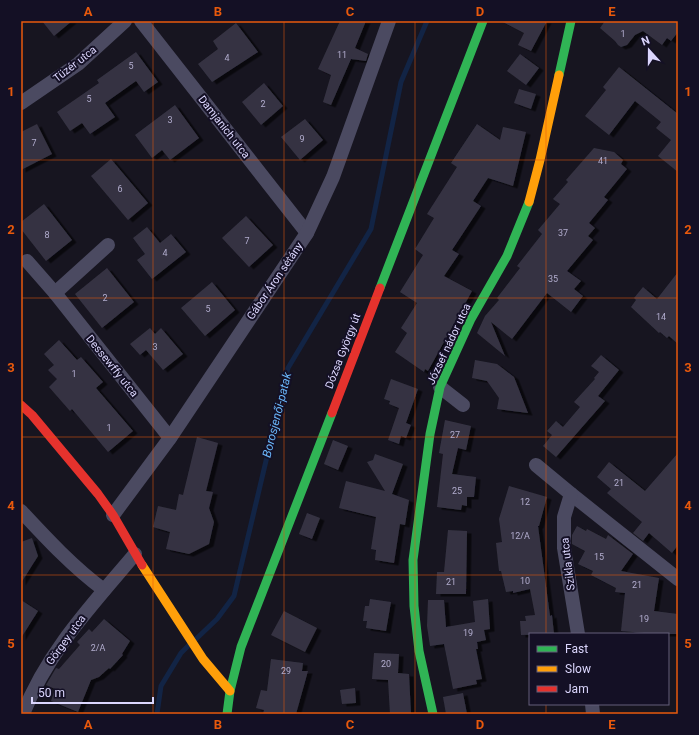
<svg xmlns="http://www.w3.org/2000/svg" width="699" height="735" font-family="Roboto,sans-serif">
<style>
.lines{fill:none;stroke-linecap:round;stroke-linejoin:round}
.stream{stroke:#122445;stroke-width:5}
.building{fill:#353342;filter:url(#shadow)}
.street{stroke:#4b4a61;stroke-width:14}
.fast{stroke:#30b455;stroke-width:9}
.slow{stroke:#ff9f0a;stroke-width:9}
.jam{stroke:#e5322d;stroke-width:9}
.grid{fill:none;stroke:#e8590c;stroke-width:1;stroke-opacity:0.55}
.labels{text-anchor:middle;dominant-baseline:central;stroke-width:4;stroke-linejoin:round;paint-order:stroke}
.number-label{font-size:9px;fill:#b2adce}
.street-label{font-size:11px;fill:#dbd6fd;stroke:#141025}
.water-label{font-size:12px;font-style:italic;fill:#69b5f8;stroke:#141025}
.neatline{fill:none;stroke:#e8590c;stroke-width:1.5}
.grid-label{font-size:13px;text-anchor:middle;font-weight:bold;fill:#e8590c}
</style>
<defs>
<filter id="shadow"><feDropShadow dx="4.5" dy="2.5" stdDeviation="0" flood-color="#0009"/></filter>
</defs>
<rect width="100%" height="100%" fill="#171520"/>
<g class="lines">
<!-- stream -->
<g class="stream">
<polyline points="195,640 217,619 234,596 288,368 371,229 401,82 427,21"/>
<polyline points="157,714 161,686 181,653 189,645"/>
</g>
</g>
<!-- building -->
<g class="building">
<polygon points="42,21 72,21 54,36"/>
<polygon points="340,21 366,21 355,48 368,54 366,61 351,59 331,105 323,102 331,75 318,69"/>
<polygon points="501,21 547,21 531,51 518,45 524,33"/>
<polygon points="605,21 678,21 678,32 671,41 667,38 662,45 643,31 635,35 627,45 621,47 618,45 615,41 600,28"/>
<polygon points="236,23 258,52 212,82 198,64 218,49 213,41"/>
<polygon points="136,52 158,82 144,92 136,81 105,103 115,117 90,134 82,123 70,131 57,112 99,83 97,80"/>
<polygon points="520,54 539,68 526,85 507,71"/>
<polygon points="619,67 678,114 678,172 658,156 671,140 656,128 661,122 635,101 609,135 585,116 606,90 603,87"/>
<polygon points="264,83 283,106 261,125 242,102"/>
<polygon points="519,89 536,94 531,109 514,103"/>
<polygon points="175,105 199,138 170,160 162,150 152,158 135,135"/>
<polygon points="305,119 323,140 300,160 281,137"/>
<polygon points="37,124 52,154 21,170 21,132"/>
<polygon points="477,124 500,140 503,127 526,132 513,186 488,178 473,201 481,206 452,250 459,254 444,276 472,291 428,371 425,369 424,372 395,352 407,333 401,328 417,303 400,292 423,255 415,249 434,218 427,214 457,167 451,163"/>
<polygon points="594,148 614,152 623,160 621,164 627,169 604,197 608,200 589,223 595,228 588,236 593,240 567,271 581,281 574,289 583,296 571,312 547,293 512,339 491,322 505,356 477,333 485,316 499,300 497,298 520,268 517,266 542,234 538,230 560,204 553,199 568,182 566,180"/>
<polygon points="111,159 148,203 128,220 91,176"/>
<polygon points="44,204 72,240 46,261 21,229 21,222"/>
<polygon points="246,216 273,245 249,267 222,238"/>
<polygon points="147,227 160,243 171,234 186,252 152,279 137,260 145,254 133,238"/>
<polygon points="107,268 134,302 102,328 75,294"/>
<polygon points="678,272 678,344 669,336 667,338 660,332 659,333 631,307 636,300 634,298 643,287 657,299"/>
<polygon points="212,282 235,310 205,336 181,308"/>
<polygon points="150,328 155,334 161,328 183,354 163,370 146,350 140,355 130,344"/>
<polygon points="59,340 77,360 81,357 103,382 96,388 133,431 108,452 72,409 70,411 49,387 57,379 48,370 54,365 44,354"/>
<polygon points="601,355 619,370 598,396 605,401 556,457 543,446 552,435 547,431 556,421 563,427 580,407 574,402 595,379 594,378 599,372 591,366"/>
<polygon points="475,360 497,364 514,377 528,413 497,409 499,398 487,381 472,378"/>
<polygon points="391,379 418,389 406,423 411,425 406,438 401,436 399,444 388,440 399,408 389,404 390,401 384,399"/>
<polygon points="445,420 471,426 466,450 458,448 452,474 476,477 474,497 467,497 467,506 462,505 461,510 437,507 443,454 439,453"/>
<polygon points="197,437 218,443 206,491 213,492 209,508 214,522 209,544 189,554 166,549 170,532 153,527 158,506 176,510 179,494 183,495"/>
<polygon points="333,440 348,446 338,470 324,464"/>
<polygon points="678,453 678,545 672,553 649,533 643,541 633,533 642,522 607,493 611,489 597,477 609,462 645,491"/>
<polygon points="375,454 403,464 392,494 409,500 405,525 400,524 394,563 375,560 376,550 371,549 376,517 339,508 346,481 385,491 367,462 373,460"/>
<polygon points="509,486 547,497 539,526 538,526 550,616 552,615 554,634 521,635 520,621 526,621 525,616 535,615 530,589 513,593 513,591 506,592 501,571 499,571 496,543 502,542 499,519"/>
<polygon points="307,513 320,518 312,539 299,534"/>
<polygon points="577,526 586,531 587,529 606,539 608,535 633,554 621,571 659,578 654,611 678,614 678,634 656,634 621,631 625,593 615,592 616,588 591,575 593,571 578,564 585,551 572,544 572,535"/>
<polygon points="448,530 467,531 466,594 436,594 437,572 444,572"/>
<polygon points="32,538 38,556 21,583 21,542"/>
<polygon points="370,599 391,602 386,631 366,628 367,621 363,621 365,606 369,606"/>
<polygon points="488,599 490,629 484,630 486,640 477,642 478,649 476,649 482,679 476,680 477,684 453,689 444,644 430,646 427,626 428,600 444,600 446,627 475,622 473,601"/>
<polygon points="21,600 38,611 21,638"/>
<polygon points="284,611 317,628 305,652 271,635"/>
<polygon points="104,619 130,641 122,654 123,655 110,669 109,668 99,677 91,680 78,712 51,701 55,689 46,685 56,668 59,669 80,645 77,642 89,629 92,632"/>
<polygon points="374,653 399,654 398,673 409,674 411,714 390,714 388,680 372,679"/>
<polygon points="271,659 303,663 302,671 308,671 296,714 263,714 264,710 256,708 261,690 267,691"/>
<polygon points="355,688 356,703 342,704 340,690"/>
<polygon points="463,693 467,714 446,714 443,697"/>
</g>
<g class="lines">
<!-- street -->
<g class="street">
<polyline points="141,21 307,233"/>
<polyline points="21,103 78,64 125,21"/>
<polyline points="27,261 55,293 170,438"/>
<polyline points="55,293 108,245"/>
<polyline points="440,387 463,405"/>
<polyline points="536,465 571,494 678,579"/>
<polyline points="571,494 564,517 564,548 578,634"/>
<path d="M21,511C47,539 73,567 104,590"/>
<polyline points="113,515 170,438 307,233 333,177 389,21"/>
<polyline points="592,704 593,714"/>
<path d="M23,714C48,651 92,605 135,554"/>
</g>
<!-- fast -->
<g class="fast">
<polyline points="559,75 571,21"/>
<polyline points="380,288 483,21"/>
<polyline points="227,714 230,691 241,647 332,413"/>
<polyline points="433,714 419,651 414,606 413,560 430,434 440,387 471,319 507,256 529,202"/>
</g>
<!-- slow -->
<g class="slow">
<polyline points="529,202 540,160 559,75"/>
<polyline points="142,565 203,659 230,691"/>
</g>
<!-- jam -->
<g class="jam">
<polyline points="21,405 32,415 98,494 113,515 142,565"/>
<polyline points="332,413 380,288"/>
</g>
</g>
<!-- grid -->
<path class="grid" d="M153,21V714M284,21V714M415,21V714M546,21V634M21,160H678M21,298H678M21,437H678M21,575H678M546,704V714"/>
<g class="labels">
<!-- number labels -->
<g class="number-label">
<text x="623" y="34">1</text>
<text x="342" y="55">11</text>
<text x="227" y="58">4</text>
<text x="131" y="66">5</text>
<text x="89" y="99">5</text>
<text x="263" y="104">2</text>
<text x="170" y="120">3</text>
<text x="302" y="139">9</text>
<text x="34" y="143">7</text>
<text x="603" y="161">41</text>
<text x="120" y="189">6</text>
<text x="563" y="233">37</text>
<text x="47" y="235">8</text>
<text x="247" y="241">7</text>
<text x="165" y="253">4</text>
<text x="553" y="279">35</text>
<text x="105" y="298">2</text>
<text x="208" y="309">5</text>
<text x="661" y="317">14</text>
<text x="155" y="347">3</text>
<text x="74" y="374">1</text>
<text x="109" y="428">1</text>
<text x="455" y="435">27</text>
<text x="619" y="483">21</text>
<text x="457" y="491">25</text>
<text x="525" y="502">12</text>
<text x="520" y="536">12/A</text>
<text x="599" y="557">15</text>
<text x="525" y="581">10</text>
<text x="451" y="582">21</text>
<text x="637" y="585">21</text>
<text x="644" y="619">19</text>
<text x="468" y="633">19</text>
<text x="98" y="648">2/A</text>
<text x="386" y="664">20</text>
<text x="286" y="671">29</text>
</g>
<!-- street labels -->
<g class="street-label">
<text transform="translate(75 64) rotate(-38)">Tüzér utca</text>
<text transform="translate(224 127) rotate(52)">Damjanich utca</text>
<text transform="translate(275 281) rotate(-56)">Gábor Áron sétány</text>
<text transform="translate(449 344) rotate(-65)">József nádor utca</text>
<text transform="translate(343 351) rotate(-69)">Dózsa György út</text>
<text transform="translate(112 366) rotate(51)">Dessewffy utca</text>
<text transform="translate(568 564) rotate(-97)">Szikla utca</text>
<text transform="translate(66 640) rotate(-54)">Görgey utca</text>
</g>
<!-- water labels -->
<g class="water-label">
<text transform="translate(277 415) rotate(-76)">Borosjenői-patak</text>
</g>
</g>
<!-- border -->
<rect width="699" height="735" fill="none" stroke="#141025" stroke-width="44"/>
<!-- legend -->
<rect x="529" y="633" width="140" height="72" fill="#141025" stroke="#645f7b"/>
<rect x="537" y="646" width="20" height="6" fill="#30b455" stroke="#645f7b"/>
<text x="565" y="653" font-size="12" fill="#dbd6fd">Fast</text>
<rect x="537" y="666" width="20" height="6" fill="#ff9f0a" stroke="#645f7b"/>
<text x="565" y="673" font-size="12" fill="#dbd6fd">Slow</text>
<rect x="537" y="686" width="20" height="6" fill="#e5322d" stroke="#645f7b"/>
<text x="565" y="693" font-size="12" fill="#dbd6fd">Jam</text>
<!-- north arrow -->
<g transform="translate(649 50) rotate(339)" stroke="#141025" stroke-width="3" paint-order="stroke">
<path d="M0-3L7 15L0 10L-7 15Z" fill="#dbd6fd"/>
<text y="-6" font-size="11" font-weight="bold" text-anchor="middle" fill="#dbd6fd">N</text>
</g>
<!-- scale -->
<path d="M32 697v6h121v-6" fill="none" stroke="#dbd6fd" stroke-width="2"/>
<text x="38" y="697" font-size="12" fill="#dbd6fd" stroke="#141025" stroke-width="3" paint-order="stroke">50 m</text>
<rect x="22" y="22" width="655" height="691" class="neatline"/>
<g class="grid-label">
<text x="88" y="16">A</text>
<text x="218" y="16">B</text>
<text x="350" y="16">C</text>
<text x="480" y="16">D</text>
<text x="612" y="16">E</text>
<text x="11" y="96">1</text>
<text x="688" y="96">1</text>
<text x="11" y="234">2</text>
<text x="688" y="234">2</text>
<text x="11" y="372">3</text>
<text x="688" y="372">3</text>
<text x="11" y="510">4</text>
<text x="688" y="510">4</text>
<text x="11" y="648">5</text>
<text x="688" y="648">5</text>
<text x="88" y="729">A</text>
<text x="218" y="729">B</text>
<text x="350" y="729">C</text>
<text x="480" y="729">D</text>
<text x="612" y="729">E</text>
</g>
</svg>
